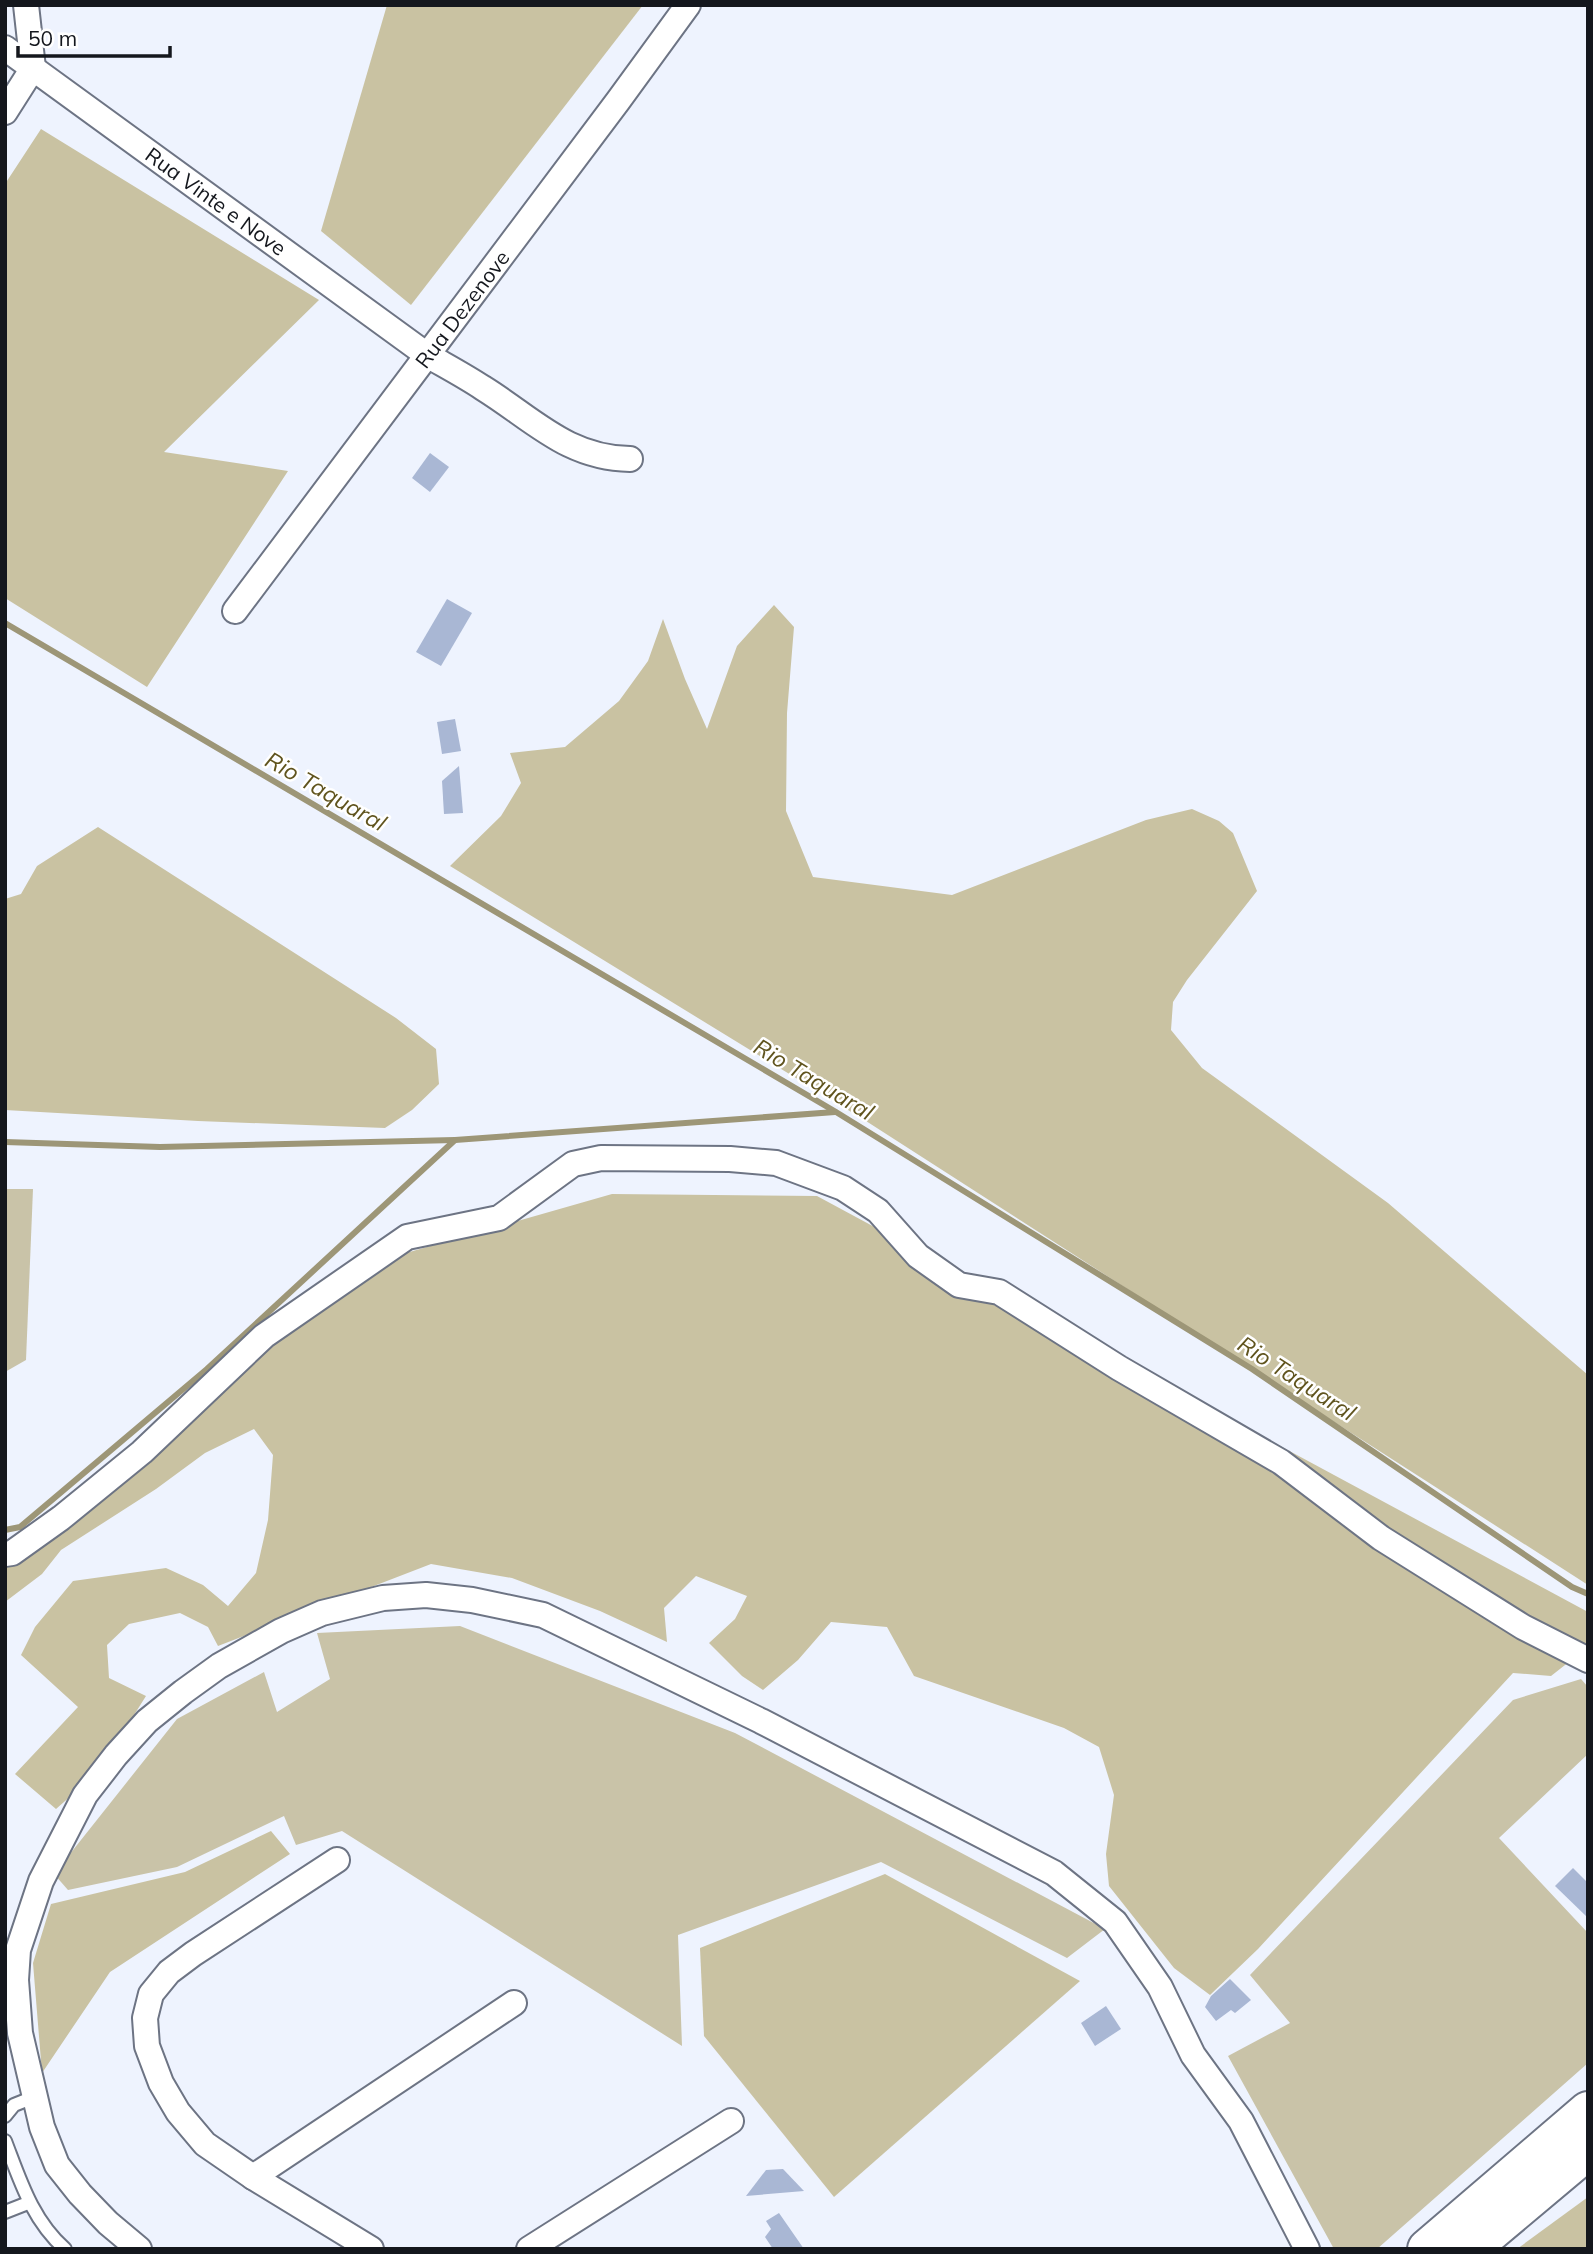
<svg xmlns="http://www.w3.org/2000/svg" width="1593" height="2254" font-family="Mulish,sans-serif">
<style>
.green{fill:#c9c3a8}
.forest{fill:#c9c2a2}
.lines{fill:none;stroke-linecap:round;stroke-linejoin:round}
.stream{stroke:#9d9677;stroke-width:6}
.building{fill:#a9b7d4}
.lane-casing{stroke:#6d7484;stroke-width:16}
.street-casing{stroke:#6d7484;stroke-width:28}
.primary-casing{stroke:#6d7484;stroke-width:42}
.lane{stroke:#fff;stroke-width:12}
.street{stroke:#fff;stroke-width:24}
.primary{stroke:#fff;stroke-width:38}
.labels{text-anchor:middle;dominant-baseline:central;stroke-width:5;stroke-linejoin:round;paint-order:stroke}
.street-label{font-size:21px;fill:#14171d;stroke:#fff}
.water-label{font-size:23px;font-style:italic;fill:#60541e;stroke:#fff}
</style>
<rect width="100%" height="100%" fill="#eef3fe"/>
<!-- green -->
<g class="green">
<polygon points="5,1189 33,1189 26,1360 5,1372"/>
<polygon points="460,1626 735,1733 1105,1929 1067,1958 881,1862 678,1935 682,2046 342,1831 296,1845 284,1816 177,1867 68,1890 54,1874 177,1719 264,1672 277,1712 330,1679 317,1633"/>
<polygon points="1581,1679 1588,1687 1588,1754 1499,1838 1588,1933 1588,2063 1377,2249 1334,2249 1228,2056 1290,2023 1250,1975 1513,1700"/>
</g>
<!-- forest -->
<g class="forest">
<polygon points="387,5 643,5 411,305 321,231"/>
<polygon points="41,129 319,300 164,452 288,471 147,687 5,598 5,184"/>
<polygon points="774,605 794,627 787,713 786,811 813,877 952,895 1146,820 1192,809 1219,821 1233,833 1257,891 1187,980 1173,1002 1171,1030 1202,1068 1388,1203 1588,1375 1588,1585 866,1121 450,866 501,816 521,783 510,753 565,747 619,701 648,661 663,619 685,679 707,729 737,646"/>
<polygon points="98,827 396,1018 436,1049 439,1084 412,1110 385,1128 198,1121 5,1110 5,899 21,894 37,866"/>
<polygon points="612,1194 817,1196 1588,1612 1588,1647 1551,1676 1513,1673 1258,1949 1210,1995 1174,1968 1109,1886 1106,1854 1114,1795 1099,1747 1064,1728 914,1676 887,1627 831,1622 798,1660 763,1690 742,1676 709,1643 735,1619 747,1596 696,1576 664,1608 667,1642 600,1611 512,1578 431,1564 218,1646 208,1627 180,1613 129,1624 107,1645 109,1678 146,1696 98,1772 56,1809 15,1774 78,1707 21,1655 35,1627 73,1581 166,1568 203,1585 228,1606 256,1573 268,1520 273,1455 254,1429 205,1453 156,1489 61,1550 42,1574 5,1602 5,1542 55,1512 264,1336 406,1253"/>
<polygon points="271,1831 290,1854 110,1972 42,2073 33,1963 51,1904 185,1872"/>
<polygon points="885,1874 1080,1981 834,2197 704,2036 700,1948"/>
<polygon points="1588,2197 1588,2249 1517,2249"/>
</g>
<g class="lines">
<!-- stream -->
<g class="stream">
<polyline points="5,623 836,1112 1252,1369 1572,1587 1588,1594"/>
<polyline points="5,1142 160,1147 455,1140"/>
<polyline points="5,1530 20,1527 207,1369 455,1140 835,1112"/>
</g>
</g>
<!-- building -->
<g class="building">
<polygon points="430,453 449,467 430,492 412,478"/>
<polygon points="447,599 472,613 441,666 416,652"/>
<polygon points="455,719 461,751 442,754 437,722"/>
<polygon points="459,766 463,813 444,814 442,781"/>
<polygon points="1573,1868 1588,1883 1588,1918 1555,1886"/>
<polygon points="1230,1979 1251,2000 1235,2013 1231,2010 1216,2021 1205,2007 1211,1996"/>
<polygon points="1106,2006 1121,2029 1095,2046 1081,2023"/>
<polygon points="783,2169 804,2191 746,2196 766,2170"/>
<polygon points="779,2213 804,2249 773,2249 765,2237 771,2229 766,2221"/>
</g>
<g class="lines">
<!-- lane casing -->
<g class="lane-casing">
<g id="lane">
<polyline points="5,2116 14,2105 34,2097"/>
<path d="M5,2141C20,2180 32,2220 65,2249"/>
<polyline points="5,2212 28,2203"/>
</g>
</g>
<!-- street casing -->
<g class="street-casing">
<g id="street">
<path d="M5,48L427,355C446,366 465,376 483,388C533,419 567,458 630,459"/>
<polyline points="5,112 33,68 26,5"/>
<polyline points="235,611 618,101 688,5"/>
<polyline points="5,1554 12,1553 61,1518 142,1452 264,1336 407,1237 499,1218 573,1164 601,1158 730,1159 776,1163 843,1188 878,1211 918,1256 959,1285 999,1292 1119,1368 1281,1462 1381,1538 1523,1627 1588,1660"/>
<polyline points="337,1860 193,1954 169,1972 151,1994 145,2018 147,2046 161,2083 178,2112 205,2144 253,2177 371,2249"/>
<polyline points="253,2177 514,2003"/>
<polyline points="139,2249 108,2223 80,2194 57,2165 42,2127 20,2033 16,1980 18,1950 41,1881 85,1795 116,1755 147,1721 183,1692 219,1666 281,1631 322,1613 383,1598 426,1595 472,1600 543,1615 761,1721 1054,1873 1115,1922 1160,1987 1193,2055 1241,2121 1307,2249"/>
<polyline points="529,2249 731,2121"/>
</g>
</g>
<!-- primary casing -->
<g class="primary-casing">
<g id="primary">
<polyline points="1427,2249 1588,2111"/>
<polyline points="1470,2249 1588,2150"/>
</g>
</g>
<!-- lane -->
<use href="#lane" class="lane"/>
<!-- street -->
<use href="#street" class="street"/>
<!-- primary -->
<use href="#primary" class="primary"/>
</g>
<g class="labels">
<!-- street labels -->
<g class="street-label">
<text transform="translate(216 201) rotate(36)">Rua Vinte e Nove</text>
<text transform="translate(462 309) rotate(-53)">Rua Dezenove</text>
</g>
<!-- water labels -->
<g class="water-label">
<text transform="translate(326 791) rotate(30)">Rio Taquaral</text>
<text transform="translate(814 1079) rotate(31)">Rio Taquaral</text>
<text transform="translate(1297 1378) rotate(33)">Rio Taquaral</text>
</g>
</g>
<!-- border -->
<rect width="1593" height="2254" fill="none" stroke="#14171d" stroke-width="14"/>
<!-- scale -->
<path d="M18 46v10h152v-10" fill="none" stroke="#14171d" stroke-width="3.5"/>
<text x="28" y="46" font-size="21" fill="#14171d" stroke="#ffffff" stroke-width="5" paint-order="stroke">50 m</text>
</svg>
